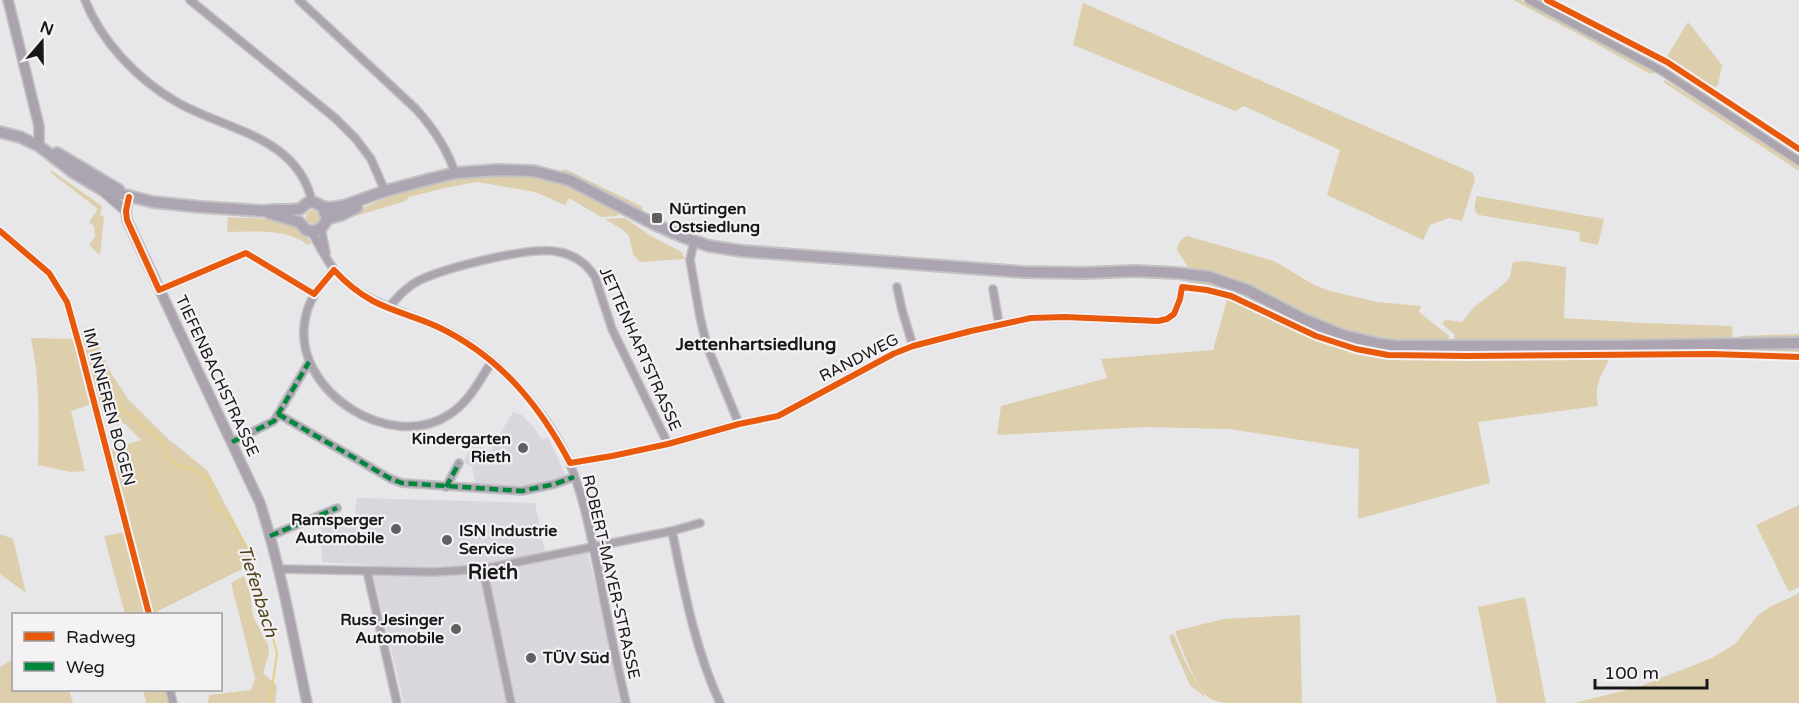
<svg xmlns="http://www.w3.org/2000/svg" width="1799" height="703" font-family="'Varela Round',sans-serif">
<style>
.built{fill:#dad6dd}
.green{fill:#ddcfac}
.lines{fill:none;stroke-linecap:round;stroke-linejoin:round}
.stream{stroke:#e4ce88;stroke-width:2}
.street-casing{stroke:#c2c1c3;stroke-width:10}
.secondary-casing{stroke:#c2c1c3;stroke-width:12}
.primary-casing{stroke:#c2c1c3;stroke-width:14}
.street{stroke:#aba4ae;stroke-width:7}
.secondary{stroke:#aaa2ad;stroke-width:9}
.primary{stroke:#aca5b1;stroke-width:10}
.quiet{stroke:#00873e;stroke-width:4.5;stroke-dasharray:9 4.5;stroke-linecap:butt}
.cycleway-casing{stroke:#f5f2f6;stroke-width:10}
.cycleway{stroke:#e8590c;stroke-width:6}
.poi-dot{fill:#616061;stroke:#f5f2f6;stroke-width:2}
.labels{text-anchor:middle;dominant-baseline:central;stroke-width:4.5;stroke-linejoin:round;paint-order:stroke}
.poi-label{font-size:16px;font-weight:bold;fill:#191819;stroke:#f5f2f6;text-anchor:start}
.street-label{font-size:16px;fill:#191819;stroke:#f5f2f6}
.neighbourhood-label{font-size:18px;font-weight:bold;fill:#191819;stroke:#f5f2f6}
.water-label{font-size:18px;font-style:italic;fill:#55471d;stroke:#f5f2f6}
.quarter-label{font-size:20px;font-weight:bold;fill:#191819;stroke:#f5f2f6}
</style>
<rect width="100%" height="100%" fill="#e7e6e8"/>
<!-- built -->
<g class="built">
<polygon points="513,412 522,415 535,429 542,440 548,437 567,478 517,489 476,487 472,467 463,462 473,444 490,451"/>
<polygon points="357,498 535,503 547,562 587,551 625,703 404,703 371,565 322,562 321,526 332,519 354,520"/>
</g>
<!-- green -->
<g class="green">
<polygon points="1513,0 1521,0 1653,71 1653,74 1648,73 1593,42"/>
<polygon points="1537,0 1543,0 1656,58 1656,61 1653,62"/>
<polygon points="1083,3 1473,173 1475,179 1462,221 1449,218 1430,225 1423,240 1327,195 1340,150 1244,106 1235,111 1073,45"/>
<polygon points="1688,22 1722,65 1718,85 1715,88 1709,87 1665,60"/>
<polygon points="1674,70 1676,70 1799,151 1799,156 1673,74 1672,72"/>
<polygon points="1665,80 1799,165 1799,171 1665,83 1663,81"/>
<path d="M565,169L643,207L642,210C613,199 588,182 560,172Z"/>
<polygon points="52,171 102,206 100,215 104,217 100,255 89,245 95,237 94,226 89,222 98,209 50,172"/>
<path d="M493,174H518L555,179L620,211L617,216L601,217L569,198L565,205L535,192L477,182L444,188L409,197L406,201L332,223C351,215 369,204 388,197C421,183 458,178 493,174Z"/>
<path d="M1477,196L1604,219L1598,245L1579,241L1580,232L1479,215C1472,209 1475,204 1477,196Z"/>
<circle cx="313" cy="217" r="7"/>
<path d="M228,217C254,219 297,215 311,243L308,245C286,228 254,232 227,232Z"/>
<polygon points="625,218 651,236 682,252 685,259 640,262 633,254 629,236 623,230 605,219"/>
<path d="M1187,236L1274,261L1314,285L1330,291L1377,302L1421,306L1419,312L1449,336L1448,342C1404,340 1363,339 1321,322C1293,312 1269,293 1242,282C1225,275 1207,271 1188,267L1177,250C1178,243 1180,239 1187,236Z"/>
<polygon points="1524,261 1566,267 1564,318 1642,323 1732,326 1733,340 1458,343 1455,340 1454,334 1443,325 1443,322 1446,320 1462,322 1474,307 1505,283 1510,277 1513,262"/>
<polygon points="1196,278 1234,289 1323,333 1352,343 1377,348 1611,351 1611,352 1468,355 1380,353 1331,340 1230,293 1195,287 1188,283 1188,280 1180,279"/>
<path d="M1228,297L1324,341L1366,353L1406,358L1609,357V360C1600,377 1594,386 1598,406L1478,422L1490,483L1358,519L1359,449L1229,429L1145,427L997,435L1001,406L1107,378L1101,359L1213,350Z"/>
<polygon points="92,328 109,370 128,399 167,438 207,470 253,557 242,569 152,614 109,449 141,440 126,425 100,405 81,338 83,329"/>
<polygon points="1799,331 1799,338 1743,339 1740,336 1798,334"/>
<path d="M31,338L75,339L91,404L71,411L85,471L71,472L38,465C39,422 40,380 31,338Z"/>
<polygon points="1799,347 1799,356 1746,353 1622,353 1620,350"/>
<polygon points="1799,505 1799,587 1789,592 1756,525"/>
<polygon points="126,532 146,614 125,614 104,536"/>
<polygon points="0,534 13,539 26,593 0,574"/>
<polygon points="244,576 250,593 253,616 268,645 269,653 263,673 277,686 275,703 208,703 209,695 251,690 255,678 231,583"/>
<polygon points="1799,593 1799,703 1574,703 1638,687 1712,658 1735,644 1757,616 1770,607"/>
<polygon points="1525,597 1546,703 1497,703 1478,607"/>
<path d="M1300,615L1302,703H1226C1220,702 1213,701 1208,697C1196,687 1181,647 1175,631L1224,619Z"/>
<polygon points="1170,634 1174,635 1187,666 1204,694 1205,697 1190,685 1170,640"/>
<polygon points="13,659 14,690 69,690 73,703 0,703 0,667"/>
<polygon points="143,690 167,690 171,703 146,703"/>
</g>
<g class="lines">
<!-- stream -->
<polyline class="stream" points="86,328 95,355 97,380 102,394 143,425 163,444 168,457 173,463 202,474 209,482 212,497 217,508 231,520 250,553 251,580 262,602 263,621 272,635 277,653 270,703"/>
<!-- street casing -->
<g class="street-casing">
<g id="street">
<path d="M85,0C101,41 137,79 175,101C223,130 298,135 312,202"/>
<polyline points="190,0 335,118 356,139 371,159 385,191"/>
<path d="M299,0L416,109C434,129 447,148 455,173"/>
<polyline points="1529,0 1662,71 1799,161"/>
<polyline points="321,228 326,253"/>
<polyline points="0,231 49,273 67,302 80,348 149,614"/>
<path d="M311,231C320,247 330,268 344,280C363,298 387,306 411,316C433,324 457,335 476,349C511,373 554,424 570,464C583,496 590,531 597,565C606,611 615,657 626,703"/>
<polyline points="694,241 690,260 700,317 707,346 739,424"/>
<path d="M334,270C320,285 308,300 305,320C292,391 391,454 450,414C469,402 480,380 492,361"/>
<polyline points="897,287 902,310 913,346"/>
<polyline points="993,289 999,324"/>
<polyline points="159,290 246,253 314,294"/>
<path d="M389,307C398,297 407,286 420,280C446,268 532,245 559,252C574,255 587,264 595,277L612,329L668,444"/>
<polyline points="278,414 391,479 402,483 522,491 555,484 574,477"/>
<polyline points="232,442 274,421 309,362"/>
<polyline points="570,463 612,456 668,444 739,424 778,416 893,354 913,346 971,331 1031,318 1065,317 1158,321 1167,319 1174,314 1180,299 1182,287"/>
<polyline points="446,487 459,463"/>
<path d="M672,531C684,590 695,649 720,703"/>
<polyline points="270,536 337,508"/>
<polyline points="279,569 434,572 483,569 672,531 700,523"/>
<polyline points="483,569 511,703"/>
<polyline points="367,571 397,703"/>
<polyline points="170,690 173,703"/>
</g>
</g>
<!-- secondary casing -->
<g class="secondary-casing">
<g id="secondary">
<polyline points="8,0 39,126 39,146"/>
<polyline points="103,191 126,211"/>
<path d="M129,197L126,211L127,220L260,503C281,568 293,636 307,703"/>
</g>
</g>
<!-- primary casing -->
<g class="primary-casing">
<g id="primary">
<polyline points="0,132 20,137 39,146 74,173 101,189 153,202 201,207 263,211 276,210 290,210 300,209 307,203 312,202 316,203 323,207 330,208 343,206 385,191 430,179 455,173 497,170 533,171 569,180 654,224 683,237 709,246 742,251 1023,272 1084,273 1135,271 1177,273 1209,277 1247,290 1305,320 1342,335 1380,344 1397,346 1615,346 1799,343"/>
<polyline points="57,153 119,190"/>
<path d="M269,213L299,222L306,230C316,233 323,229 327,219L323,207"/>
<polyline points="327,219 341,215 357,207"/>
</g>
</g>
<!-- street -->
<use href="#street" class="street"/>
<!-- secondary -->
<use href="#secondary" class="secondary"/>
<!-- primary -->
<use href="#primary" class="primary"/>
<!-- quiet -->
<g class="quiet">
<polyline points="278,414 391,479 402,483 522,491 555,484 574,477"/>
<polyline points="232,442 274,421 309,362"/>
<polyline points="446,487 459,463"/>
<polyline points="270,536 337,508"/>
</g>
<!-- cycleway casing -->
<g class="cycleway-casing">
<g id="cycleway">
<polyline points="1547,0 1667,62 1799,149"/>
<path d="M129,197L126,211L127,220L159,290L246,253L314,294L334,270C345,282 358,293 373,301C394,312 417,317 438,327C499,356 539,404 570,463L612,456L668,444L739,424L778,416L893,354L913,346L971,331L1031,318L1065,317L1158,321L1167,319L1174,314L1180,299L1182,287L1207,290L1231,296L1316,336L1356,349L1388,355L1468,356L1712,354L1799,357"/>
<polyline points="0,231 49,273 67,302 80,348 149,614"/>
</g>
</g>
<!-- cycleway -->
<use href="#cycleway" class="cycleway"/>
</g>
<!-- markers -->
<g class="poi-dot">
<rect x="651" y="212" width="12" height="12" rx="3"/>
<circle cx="523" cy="448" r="6"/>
<circle cx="396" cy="529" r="6"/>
<circle cx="447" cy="540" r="6"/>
<circle cx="456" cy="629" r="6"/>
<circle cx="531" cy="658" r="6"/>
</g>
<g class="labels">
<!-- poi labels -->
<g class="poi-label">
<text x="669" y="209">Nürtingen<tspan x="669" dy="18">Ostsiedlung</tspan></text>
<text x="511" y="439" text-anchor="end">Kindergarten<tspan x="511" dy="18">Rieth</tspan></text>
<text x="384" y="520" text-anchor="end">Ramsperger<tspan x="384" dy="18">Automobile</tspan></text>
<text x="459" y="531">ISN Industrie<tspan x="459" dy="18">Service</tspan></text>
<text x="444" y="620" text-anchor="end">Russ Jesinger<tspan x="444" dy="18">Automobile</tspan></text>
<text x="543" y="658">TÜV Süd</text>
</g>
<!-- street labels -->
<g class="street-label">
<text transform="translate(640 349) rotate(66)">JETTENHARTSTRASSE</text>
<text transform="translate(859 358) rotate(-27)">RANDWEG</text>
<text transform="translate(217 376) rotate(65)">TIEFENBACHSTRASSE</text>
<text transform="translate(109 407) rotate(75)">IM INNEREN BOGEN</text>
<text transform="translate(611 577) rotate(77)">ROBERT-MAYER-STRASSE</text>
</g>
<!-- neighbourhood labels -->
<g class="neighbourhood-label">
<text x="756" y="344">Jettenhartsiedlung</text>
</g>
<!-- water labels -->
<g class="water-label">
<text transform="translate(258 591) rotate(73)">Tiefenbach</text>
</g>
<!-- quarter labels -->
<g class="quarter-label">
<text x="493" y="573">Rieth</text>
</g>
</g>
<!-- legend -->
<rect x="12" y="613" width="210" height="78" fill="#f5f2f6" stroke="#9d9b9e" stroke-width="1.5"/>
<rect x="24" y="632" width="30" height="9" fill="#e8590c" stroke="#9d9b9e" stroke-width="1.5"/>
<text x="66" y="643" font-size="18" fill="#191819">Radweg</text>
<rect x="24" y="662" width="30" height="9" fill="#00873e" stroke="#9d9b9e" stroke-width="1.5"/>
<text x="66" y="673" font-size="18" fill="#191819">Weg</text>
<!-- north arrow -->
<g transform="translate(42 42) rotate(20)" stroke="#f5f2f6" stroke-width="4.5" paint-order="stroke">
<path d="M0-4.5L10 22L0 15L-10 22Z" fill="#191819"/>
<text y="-9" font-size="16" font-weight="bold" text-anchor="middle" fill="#191819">N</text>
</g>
<!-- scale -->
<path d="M1595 679v9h112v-9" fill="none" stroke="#191819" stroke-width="3"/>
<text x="1604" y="679" font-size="18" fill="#191819" stroke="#f5f2f6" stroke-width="4.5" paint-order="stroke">100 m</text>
</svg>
